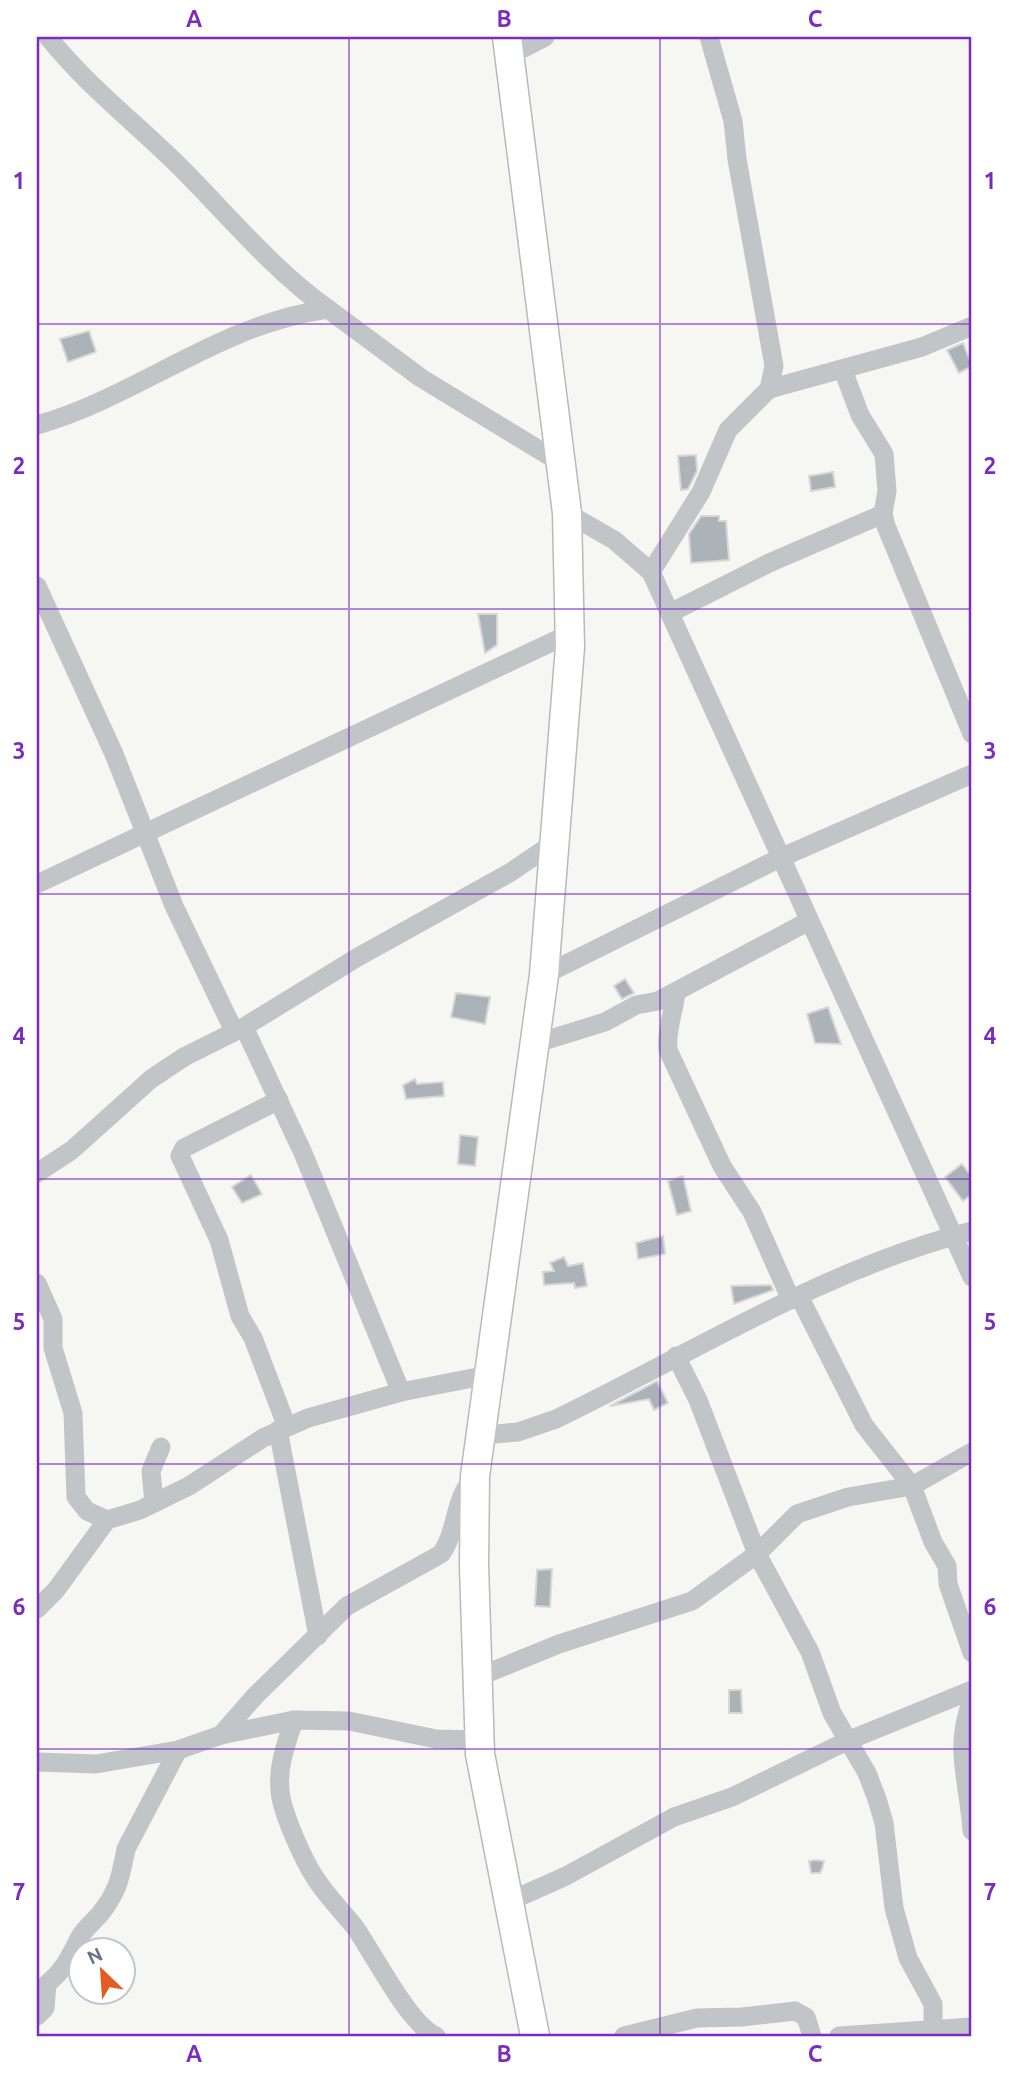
<svg xmlns="http://www.w3.org/2000/svg" width="1009" height="2073" font-family="Ubuntu,sans-serif">
<style>
.building{fill:#abb2b8;stroke:#d7d8d5;stroke-width:2}
.lines{fill:none;stroke-linecap:round;stroke-linejoin:round}
.secondary-casing{stroke:#b6babf;stroke-width:31}
.street{stroke:#c1c5c8;stroke-width:19}
.secondary{stroke:#fff;stroke-width:28}
.grid{fill:none;stroke:#7b2cbf;stroke-width:2;stroke-opacity:0.55}
.neatline{fill:none;stroke:#7b2cbf;stroke-width:2.5}
.grid-label{font-size:23px;text-anchor:middle;font-weight:bold;fill:#7b2cbf}
</style>
<rect width="100%" height="100%" fill="#f6f6f3"/>
<!-- building -->
<g class="building">
<polygon points="89,331 96,352 68,362 60,339"/>
<polygon points="963,343 972,366 959,373 947,350"/>
<polygon points="696,455 697,471 688,489 681,490 678,456"/>
<polygon points="833,472 835,487 811,491 809,476"/>
<polygon points="701,516 719,516 719,521 726,521 729,560 691,563 689,534"/>
<polygon points="478,614 497,614 497,645 485,653"/>
<polygon points="625,979 634,993 622,999 614,986"/>
<polygon points="456,993 490,997 485,1024 451,1017"/>
<polygon points="828,1007 841,1044 815,1043 807,1014"/>
<polygon points="415,1079 417,1084 443,1082 444,1096 406,1099 403,1085"/>
<polygon points="460,1135 478,1137 475,1166 458,1164"/>
<polygon points="962,1164 972,1177 972,1194 963,1201 945,1177"/>
<polygon points="251,1175 262,1194 242,1203 232,1187"/>
<polygon points="683,1176 691,1211 677,1215 668,1181"/>
<polygon points="663,1236 665,1254 638,1259 636,1243"/>
<polygon points="564,1257 568,1266 583,1263 587,1286 575,1288 574,1283 544,1285 543,1272 554,1271 550,1263"/>
<polygon points="771,1285 773,1290 734,1304 731,1286"/>
<polygon points="657,1381 668,1403 654,1410 649,1399 610,1406"/>
<polygon points="552,1569 550,1607 535,1606 537,1570"/>
<polygon points="729,1690 741,1690 742,1713 729,1713"/>
<polygon points="815,1860 824,1861 822,1869 820,1873 811,1873 809,1861"/>
</g>
<g class="lines">
<!-- secondary casing -->
<g class="secondary-casing">
<polyline id="secondary" points="507,37 567,513 570,647 544,975 475,1476 474,1565 480,1754 535,2036"/>
</g>
<!-- street -->
<g class="street">
<path d="M48,37C90,89 135,122 181,168C230,217 272,269 328,309"/>
<polyline points="510,55 545,37"/>
<polyline points="843,370 860,415 884,454 887,491 883,514 886,526 972,734"/>
<polyline points="769,389 922,347 972,326"/>
<path d="M37,425C139,396 219,324 328,309L421,378L559,462"/>
<polyline points="567,513 614,540 651,572 972,1277"/>
<polyline points="651,572 701,492 728,430 769,389 774,366 737,159 733,121 709,37"/>
<polyline points="37,586 114,754 174,906 234,1031"/>
<polyline points="670,613 769,563 883,514"/>
<polyline points="37,884 569,634"/>
<polyline points="544,975 780,858 972,774"/>
<path d="M676,992C674,1012 666,1030 668,1050L722,1166L752,1212L791,1300"/>
<polyline points="244,1027 303,1153 401,1392"/>
<polyline points="534,1044 605,1022 636,1005 658,1001 809,921"/>
<polyline points="279,1100 184,1148 180,1156 219,1240 240,1316 253,1338 287,1427"/>
<polyline points="37,1173 72,1150 151,1079 184,1057 244,1027 358,957 511,872 555,842"/>
<polyline points="37,1283 53,1319 53,1348 73,1413 76,1497 87,1511 107,1520 140,1510 189,1486 263,1438 308,1418 401,1392 488,1375"/>
<polyline points="676,1356 698,1400 757,1554 810,1652 832,1713 867,1773 877,1799 884,1823 894,1908 908,1958 933,2004 933,2029"/>
<polyline points="278,1430 318,1636"/>
<path d="M482,1435L518,1432L556,1419C693,1353 824,1269 972,1231"/>
<polyline points="972,1452 912,1486 933,1542 947,1566 948,1584 972,1653"/>
<polyline points="154,1503 151,1471 161,1447"/>
<polyline points="37,1609 56,1590 107,1520"/>
<polyline points="478,1677 559,1644 692,1601 757,1554 797,1514 848,1497 912,1486 864,1425 799,1296"/>
<path d="M972,1700C953,1748 969,1782 972,1831"/>
<path d="M294,1720C285,1747 276,1770 281,1798C285,1818 303,1859 314,1876C325,1894 341,1910 354,1926C373,1952 409,2025 436,2036"/>
<path d="M221,1735L255,1696L347,1606L441,1554C458,1530 453,1499 475,1476"/>
<polyline points="37,1762 96,1764 178,1750 221,1735 294,1720 349,1721 436,1739 479,1740"/>
<polyline points="510,1901 566,1876 674,1817 732,1797 847,1741 972,1690"/>
<path d="M37,2016L45,2008L47,1984C67,1967 69,1957 81,1935C86,1928 94,1921 100,1914C119,1890 120,1878 126,1849L178,1750"/>
<polyline points="624,2036 697,2018 742,2017 795,2011 806,2017 812,2036"/>
<polyline points="839,2036 972,2027"/>
</g>
<!-- secondary -->
<use href="#secondary" class="secondary"/>
</g>
<!-- grid -->
<path class="grid" d="M349,37V2036M660,37V2036M37,324H972M37,609H972M37,894H972M37,1179H972M37,1464H972M37,1749H972"/>
<!-- border -->
<rect width="1009" height="2073" fill="none" stroke="#ffffff" stroke-width="77"/>
<!-- north arrow -->
<g transform="translate(102 1971) rotate(335)"><circle r="33" fill="#ffffff" stroke="#c1c7ce" stroke-width="2"/>
<path d="M0-5L12 26L0 18L-12 26Z" fill="#e45c24"/>
<text y="-10" font-size="19" font-weight="bold" text-anchor="middle" fill="#657484">N</text>
</g>
<rect x="38" y="38" width="932" height="1997" class="neatline"/>
<g class="grid-label">
<text x="194" y="27">A</text>
<text x="504" y="27">B</text>
<text x="815" y="27">C</text>
<text x="19" y="189">1</text>
<text x="990" y="189">1</text>
<text x="19" y="474">2</text>
<text x="990" y="474">2</text>
<text x="19" y="759">3</text>
<text x="990" y="759">3</text>
<text x="19" y="1044">4</text>
<text x="990" y="1044">4</text>
<text x="19" y="1330">5</text>
<text x="990" y="1330">5</text>
<text x="19" y="1615">6</text>
<text x="990" y="1615">6</text>
<text x="19" y="1900">7</text>
<text x="990" y="1900">7</text>
<text x="194" y="2062">A</text>
<text x="504" y="2062">B</text>
<text x="815" y="2062">C</text>
</g>
</svg>
